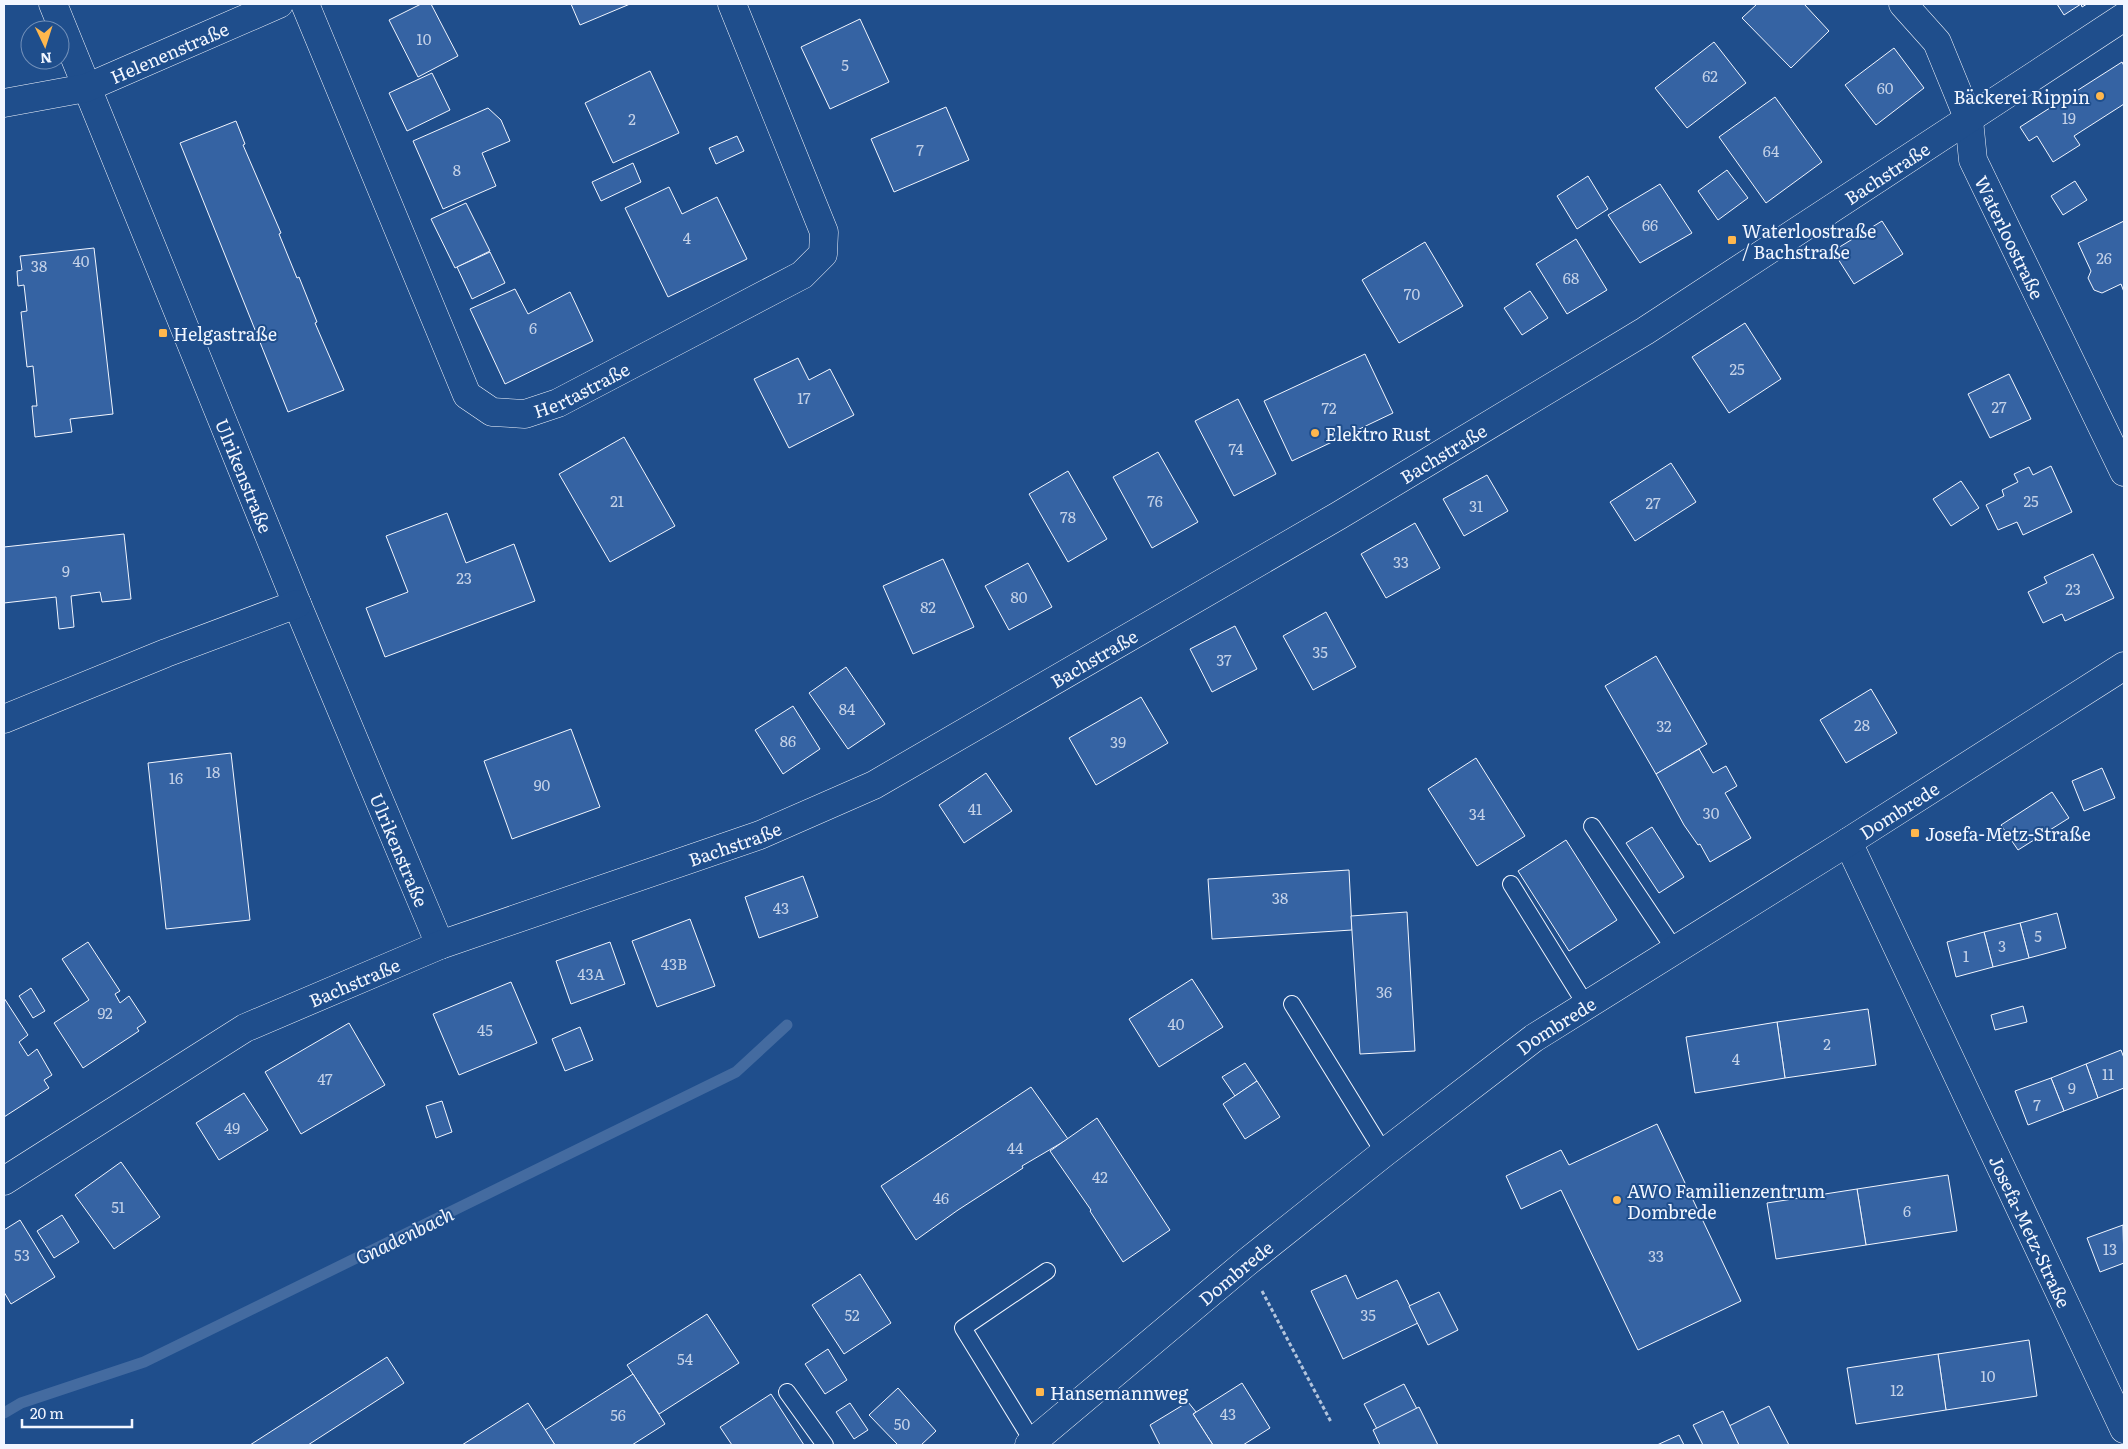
<svg xmlns="http://www.w3.org/2000/svg" width="2128" height="1449" font-family="Literata,serif">
<style>
.lines{fill:none;stroke-linecap:round;stroke-linejoin:round}
.stream{stroke:#446ba0;stroke-width:11}
.building{fill:#3563a3;stroke:#f2f6ff}
.lane-casing{stroke:#f2f6ff;stroke-width:18}
.street-casing{stroke:#f2f6ff;stroke-width:29}
.path{stroke:#b3c4dc;stroke-width:3;stroke-dasharray:4 2.5;stroke-linecap:butt}
.lane{stroke:#1f4e8c;stroke-width:16}
.street{stroke:#1f4e8c;stroke-width:28}
.poi-dot{fill:#ffb74d;stroke:#1f4e8c;stroke-width:2}
.labels{text-anchor:middle;dominant-baseline:central;stroke-width:4;stroke-linejoin:round;paint-order:stroke}
.number-label{font-size:15px;fill:#c3d1e8}
.street-label{font-size:18px;fill:#f2f6ff;stroke:#1f4e8c}
.poi-label{font-size:18px;fill:#f2f6ff;stroke:#1f4e8c;text-anchor:start}
.water-label{font-size:19px;font-style:italic;fill:#f2f6ff;stroke:#1f4e8c}
</style>
<rect width="100%" height="100%" fill="#1f4e8c"/>
<g class="lines">
<!-- stream -->
<polyline class="stream" points="4,1413 21,1403 144,1362 736,1072 787,1025"/>
</g>
<!-- building -->
<g class="building">
<polygon points="421,4 431,4 458,56 418,77 389,20"/>
<polygon points="571,4 630,4 580,25"/>
<polygon points="1757,4 1804,4 1829,31 1791,68 1742,18"/>
<polygon points="2057,4 2087,4 2082,7 2081,4 2064,15"/>
<polygon points="860,19 889,82 830,109 801,47"/>
<polygon points="1714,42 1746,83 1687,128 1655,88"/>
<polygon points="1894,48 1924,88 1876,125 1845,85"/>
<polygon points="2122,62 2124,66 2124,104 2074,136 2080,145 2053,162 2037,136 2029,141 2020,127"/>
<polygon points="650,71 679,133 613,163 585,103"/>
<polygon points="432,73 450,110 407,131 389,93"/>
<polygon points="1775,97 1822,162 1766,203 1719,137"/>
<polygon points="946,107 969,160 894,192 871,139"/>
<polygon points="488,108 501,120 510,141 482,153 496,186 443,209 413,141"/>
<polygon points="236,121 245,144 243,145 281,233 279,234 297,278 299,277 317,322 315,323 344,390 288,412 180,143"/>
<polygon points="737,136 744,151 716,164 709,148"/>
<polygon points="633,163 641,182 601,201 592,182"/>
<polygon points="1727,170 1748,198 1718,220 1698,191"/>
<polygon points="1588,176 1608,209 1577,229 1557,196"/>
<polygon points="2075,181 2087,200 2063,215 2051,196"/>
<polygon points="1660,184 1692,233 1640,263 1608,215"/>
<polygon points="669,187 682,214 717,197 747,259 668,297 625,208"/>
<polygon points="466,203 490,251 455,268 431,219"/>
<polygon points="1882,221 1903,254 1854,284 1833,251"/>
<polygon points="2124,221 2124,292 2121,284 2102,293 2094,290 2088,278 2091,271 2078,243"/>
<polygon points="1576,239 1607,290 1567,314 1536,264"/>
<polygon points="1425,242 1463,306 1399,343 1362,280"/>
<polygon points="94,248 113,414 70,419 72,432 35,437 32,406 37,406 33,366 27,367 21,312 27,311 24,285 18,286 17,271 22,270 20,256"/>
<polygon points="490,252 505,283 472,299 457,267"/>
<polygon points="515,289 528,314 570,292 593,341 505,384 470,309"/>
<polygon points="1530,291 1548,318 1522,335 1504,308"/>
<polygon points="1745,323 1781,379 1729,413 1692,357"/>
<polygon points="1365,354 1393,413 1292,461 1264,401"/>
<polygon points="798,358 809,380 830,369 854,415 789,448 754,379"/>
<polygon points="2009,374 2031,419 1990,438 1968,394"/>
<polygon points="1238,399 1276,474 1234,496 1195,421"/>
<polygon points="624,437 675,526 610,562 559,474"/>
<polygon points="1158,452 1198,522 1152,548 1113,477"/>
<polygon points="1671,463 1696,502 1635,541 1610,502"/>
<polygon points="2051,466 2072,512 2023,535 2017,522 1998,530 1986,505 2004,496 2002,490 2018,482 2014,474 2029,467 2033,475"/>
<polygon points="1068,471 1107,539 1068,562 1029,494"/>
<polygon points="1487,475 1508,511 1464,536 1443,499"/>
<polygon points="1961,481 1979,508 1951,526 1933,499"/>
<polygon points="447,513 466,563 514,544 535,601 385,657 366,608 408,592 386,536"/>
<polygon points="1415,523 1440,568 1386,598 1361,554"/>
<polygon points="124,534 131,599 102,602 100,592 71,596 74,627 59,629 56,597 4,603 4,547"/>
<polygon points="2093,554 2114,598 2065,621 2062,614 2043,623 2028,592 2047,583 2044,577"/>
<polygon points="943,559 974,627 913,654 883,586"/>
<polygon points="1028,563 1052,607 1009,630 985,586"/>
<polygon points="1326,612 1356,667 1313,690 1283,636"/>
<polygon points="1235,626 1257,669 1212,692 1190,649"/>
<polygon points="1656,656 1707,744 1656,774 1605,686"/>
<polygon points="846,667 885,724 848,749 809,693"/>
<polygon points="1871,689 1897,733 1846,763 1820,720"/>
<polygon points="1141,697 1168,743 1096,785 1069,738"/>
<polygon points="793,706 820,749 783,774 755,730"/>
<polygon points="571,729 600,807 512,839 484,761"/>
<polygon points="1699,749 1713,773 1726,766 1737,786 1725,793 1751,838 1710,862 1700,844 1698,845 1684,825 1656,774"/>
<polygon points="231,753 250,920 166,929 148,763"/>
<polygon points="1476,758 1525,836 1477,866 1428,789"/>
<polygon points="2102,768 2115,798 2084,811 2072,781"/>
<polygon points="986,773 1012,811 964,843 939,805"/>
<polygon points="2052,792 2069,818 2018,850 2001,825"/>
<polygon points="1652,827 1684,877 1659,893 1626,843"/>
<polygon points="1566,840 1617,920 1569,951 1518,871"/>
<polygon points="1349,870 1352,930 1212,939 1208,879"/>
<polygon points="803,876 818,917 759,938 745,897"/>
<polygon points="1407,912 1415,1051 1360,1054 1351,916"/>
<polygon points="2057,913 2066,948 2029,958 2020,923"/>
<polygon points="690,919 715,986 657,1007 632,941"/>
<polygon points="2020,923 2029,958 1993,967 1984,932"/>
<polygon points="1984,932 1993,967 1956,977 1947,942"/>
<polygon points="88,942 120,991 115,994 120,1003 129,996 146,1022 137,1028 139,1031 83,1068 54,1023 89,1000 62,959"/>
<polygon points="610,942 625,984 571,1004 556,961"/>
<polygon points="1192,979 1223,1027 1159,1067 1129,1019"/>
<polygon points="511,982 537,1043 459,1075 433,1014"/>
<polygon points="31,988 45,1011 33,1018 19,996"/>
<polygon points="4,998 28,1035 19,1042 28,1056 37,1049 52,1075 44,1080 49,1088 4,1117"/>
<polygon points="2023,1006 2027,1022 1995,1030 1991,1015"/>
<polygon points="1868,1009 1876,1065 1785,1078 1777,1022"/>
<polygon points="1777,1022 1785,1078 1695,1093 1686,1037"/>
<polygon points="349,1023 385,1085 301,1134 265,1072"/>
<polygon points="580,1027 593,1060 565,1071 552,1039"/>
<polygon points="2121,1050 2124,1058 2124,1088 2098,1098 2086,1064"/>
<polygon points="1245,1063 1257,1081 1235,1096 1222,1077"/>
<polygon points="2086,1064 2098,1098 2064,1111 2051,1078"/>
<polygon points="2051,1078 2064,1111 2028,1125 2015,1091"/>
<polygon points="1257,1081 1280,1117 1245,1139 1223,1104"/>
<polygon points="1031,1087 1068,1139 1022,1166 1023,1168 958,1210 916,1240 881,1186"/>
<polygon points="244,1093 268,1130 219,1160 196,1123"/>
<polygon points="442,1101 452,1132 436,1138 426,1106"/>
<polygon points="1097,1118 1170,1230 1123,1262 1090,1211 1091,1210 1050,1151"/>
<polygon points="1657,1124 1741,1301 1638,1350 1561,1190 1521,1209 1506,1176 1561,1150 1569,1165"/>
<polygon points="121,1162 160,1217 114,1249 75,1195"/>
<polygon points="1948,1175 1957,1231 1866,1245 1857,1189"/>
<polygon points="1857,1189 1866,1245 1776,1259 1767,1203"/>
<polygon points="62,1215 79,1242 54,1258 37,1231"/>
<polygon points="20,1220 55,1277 11,1304 4,1292 4,1230"/>
<polygon points="2123,1225 2124,1263 2100,1272 2087,1238"/>
<polygon points="860,1274 891,1323 844,1354 812,1305"/>
<polygon points="1346,1275 1357,1299 1397,1280 1418,1323 1343,1359 1311,1291"/>
<polygon points="1439,1292 1458,1330 1428,1345 1409,1306"/>
<polygon points="707,1314 739,1363 659,1414 627,1365"/>
<polygon points="2029,1340 2037,1396 1946,1410 1938,1354"/>
<polygon points="828,1349 847,1380 825,1394 805,1364"/>
<polygon points="1938,1354 1946,1410 1856,1424 1847,1368"/>
<polygon points="387,1357 404,1383 308,1445 250,1445"/>
<polygon points="633,1374 665,1424 632,1445 555,1445 545,1430"/>
<polygon points="1242,1383 1270,1428 1243,1445 1213,1445 1193,1414"/>
<polygon points="1404,1384 1417,1409 1377,1429 1364,1404"/>
<polygon points="898,1388 936,1431 921,1445 898,1445 869,1415"/>
<polygon points="771,1394 804,1445 732,1445 720,1427"/>
<polygon points="1188,1402 1196,1412 1193,1414 1213,1445 1160,1445 1150,1425"/>
<polygon points="528,1403 555,1445 462,1445"/>
<polygon points="850,1403 868,1430 854,1439 836,1412"/>
<polygon points="1769,1406 1789,1445 1739,1445 1729,1426"/>
<polygon points="1419,1407 1438,1445 1380,1445 1373,1430"/>
<polygon points="1723,1411 1739,1445 1703,1445 1693,1425"/>
<polygon points="1679,1435 1684,1445 1657,1445"/>
</g>
<g class="lines">
<!-- lane casing -->
<g class="lane-casing">
<g id="lane">
<polyline points="1592,826 1675,950"/>
<polyline points="1511,884 1586,1005"/>
<polyline points="1292,1004 1384,1153"/>
<polyline points="787,1392 825,1445"/>
<polyline points="1033,1442 963,1328 1047,1271"/>
</g>
</g>
<!-- street casing -->
<g class="street-casing">
<g id="street">
<path id="s1" d="M53,4L297,604L440,945"/>
<path id="s2" d="M305,4L467,395L492,412L525,414L558,403L802,275L823,254L824,232L732,4"/>
<path id="s3" d="M1903,4L1937,42L1969,120L1973,160L2124,472"/>
<path id="s4" d="M4,103L86,88L279,4"/>
<polyline points="4,719 166,653 297,604"/>
<path id="s5" d="M1848,842L2124,1429"/>
<path id="s6" d="M4,1181L245,1028L440,945L760,835L874,785L1338,516L1645,331L2124,17"/>
<path id="s7" d="M1029,1445L1247,1262L1384,1153L1534,1038L1848,842L2124,666"/>
</g>
</g>
<!-- path -->
<polyline class="path" points="1262,1291 1331,1422"/>
<!-- lane -->
<use href="#lane" class="lane"/>
<!-- street -->
<use href="#street" class="street"/>
</g>
<!-- markers -->
<g class="poi-dot">
<circle cx="2100" cy="96" r="5"/>
<rect x="1727" y="235" width="10" height="10" rx="2.5"/>
<rect x="158" y="328" width="10" height="10" rx="2.5"/>
<circle cx="1315" cy="433" r="5"/>
<rect x="1910" y="828" width="10" height="10" rx="2.5"/>
<circle cx="1617" cy="1200" r="5"/>
<rect x="1035" y="1387" width="10" height="10" rx="2.5"/>
</g>
<g class="labels">
<!-- number labels -->
<g class="number-label">
<text x="424" y="38">10</text>
<text x="845" y="64">5</text>
<text x="1710" y="75">62</text>
<text x="1885" y="87">60</text>
<text x="2069" y="117">19</text>
<text x="632" y="118">2</text>
<text x="920" y="149">7</text>
<text x="1771" y="150">64</text>
<text x="457" y="169">8</text>
<text x="1650" y="224">66</text>
<text x="687" y="237">4</text>
<text x="2104" y="257">26</text>
<text x="81" y="260">40</text>
<text x="39" y="265">38</text>
<text x="1571" y="277">68</text>
<text x="1412" y="293">70</text>
<text x="533" y="327">6</text>
<text x="1737" y="368">25</text>
<text x="804" y="397">17</text>
<text x="1999" y="406">27</text>
<text x="1329" y="407">72</text>
<text x="1236" y="448">74</text>
<text x="617" y="500">21</text>
<text x="1155" y="500">76</text>
<text x="2031" y="500">25</text>
<text x="1653" y="502">27</text>
<text x="1476" y="505">31</text>
<text x="1068" y="516">78</text>
<text x="1401" y="561">33</text>
<text x="66" y="570">9</text>
<text x="464" y="577">23</text>
<text x="2073" y="588">23</text>
<text x="1019" y="596">80</text>
<text x="928" y="606">82</text>
<text x="1320" y="651">35</text>
<text x="1224" y="659">37</text>
<text x="847" y="708">84</text>
<text x="1862" y="724">28</text>
<text x="1664" y="725">32</text>
<text x="788" y="740">86</text>
<text x="1118" y="741">39</text>
<text x="213" y="771">18</text>
<text x="176" y="777">16</text>
<text x="542" y="784">90</text>
<text x="975" y="808">41</text>
<text x="1711" y="812">30</text>
<text x="1477" y="813">34</text>
<text x="1280" y="897">38</text>
<text x="781" y="907">43</text>
<text x="2038" y="935">5</text>
<text x="2002" y="945">3</text>
<text x="1966" y="955">1</text>
<text x="674" y="963">43B</text>
<text x="591" y="973">43A</text>
<text x="1384" y="991">36</text>
<text x="105" y="1012">92</text>
<text x="1176" y="1023">40</text>
<text x="485" y="1029">45</text>
<text x="1827" y="1043">2</text>
<text x="1736" y="1058">4</text>
<text x="2108" y="1073">11</text>
<text x="325" y="1078">47</text>
<text x="2072" y="1087">9</text>
<text x="2037" y="1104">7</text>
<text x="232" y="1127">49</text>
<text x="1015" y="1147">44</text>
<text x="1100" y="1176">42</text>
<text x="941" y="1197">46</text>
<text x="118" y="1206">51</text>
<text x="1907" y="1210">6</text>
<text x="2110" y="1248">13</text>
<text x="22" y="1254">53</text>
<text x="1656" y="1255">33</text>
<text x="852" y="1314">52</text>
<text x="1368" y="1314">35</text>
<text x="685" y="1358">54</text>
<text x="1988" y="1375">10</text>
<text x="1897" y="1389">12</text>
<text x="1228" y="1413">43</text>
<text x="618" y="1414">56</text>
<text x="902" y="1423">50</text>
</g>
<!-- street labels -->
<g class="street-label">
<text stroke="none"><textPath href="#s4" startOffset="174">Helenenstraße</textPath></text>
<text stroke="none"><textPath href="#s6" startOffset="2144">Bachstraße</textPath></text>
<text stroke="none"><textPath href="#s3" startOffset="261">Waterloostraße</textPath></text>
<text stroke="none"><textPath href="#s2" startOffset="548">Hertastraße</textPath></text>
<text stroke="none"><textPath href="#s6" startOffset="1619">Bachstraße</textPath></text>
<text stroke="none"><textPath href="#s1" startOffset="509">Ulrikenstraße</textPath></text>
<text stroke="none"><textPath href="#s6" startOffset="1214">Bachstraße</textPath></text>
<text stroke="none"><textPath href="#s7" startOffset="1079">Dombrede</textPath></text>
<text stroke="none"><textPath href="#s6" startOffset="809">Bachstraße</textPath></text>
<text stroke="none"><textPath href="#s1" startOffset="914">Ulrikenstraße</textPath></text>
<text stroke="none"><textPath href="#s6" startOffset="404">Bachstraße</textPath></text>
<text stroke="none"><textPath href="#s7" startOffset="674">Dombrede</textPath></text>
<text stroke="none"><textPath href="#s5" startOffset="430">Josefa-Metz-Straße</textPath></text>
<text stroke="none"><textPath href="#s7" startOffset="269">Dombrede</textPath></text>
</g>
<!-- poi labels -->
<g class="poi-label">
<text x="2090" y="96" text-anchor="end">Bäckerei Rippin</text>
<text x="1742" y="230">Waterloostraße<tspan x="1742" dy="21">/ Bachstraße</tspan></text>
<text x="173" y="333">Helgastraße</text>
<text x="1325" y="433">Elektro Rust</text>
<text x="1925" y="833">Josefa-Metz-Straße</text>
<text x="1627" y="1190">AWO Familienzentrum<tspan x="1627" dy="21">Dombrede</tspan></text>
<text x="1050" y="1392">Hansemannweg</text>
</g>
<!-- water labels -->
<g class="water-label">
<text transform="translate(404 1235) rotate(-26)">Gnadenbach</text>
</g>
</g>
<!-- border -->
<rect width="2128" height="1449" fill="none" stroke="#f2f6ff" stroke-width="10"/>
<!-- north arrow -->
<g transform="translate(45 45) rotate(176)"><circle r="24" fill="#1f4e8c" stroke="#7391ba"/>
<path d="M0-4L9 19L0 12L-9 19Z" fill="#ffb74d"/>
<text y="-8" font-size="14" font-weight="bold" text-anchor="middle" fill="#f2f6ff">N</text>
</g>
<!-- scale -->
<path d="M22 1419v8h110v-8" fill="none" stroke="#f2f6ff" stroke-width="2.5"/>
<text x="30" y="1419" font-size="15" fill="#f2f6ff" stroke="#1f4e8c" stroke-width="4" paint-order="stroke">20 m</text>
</svg>
